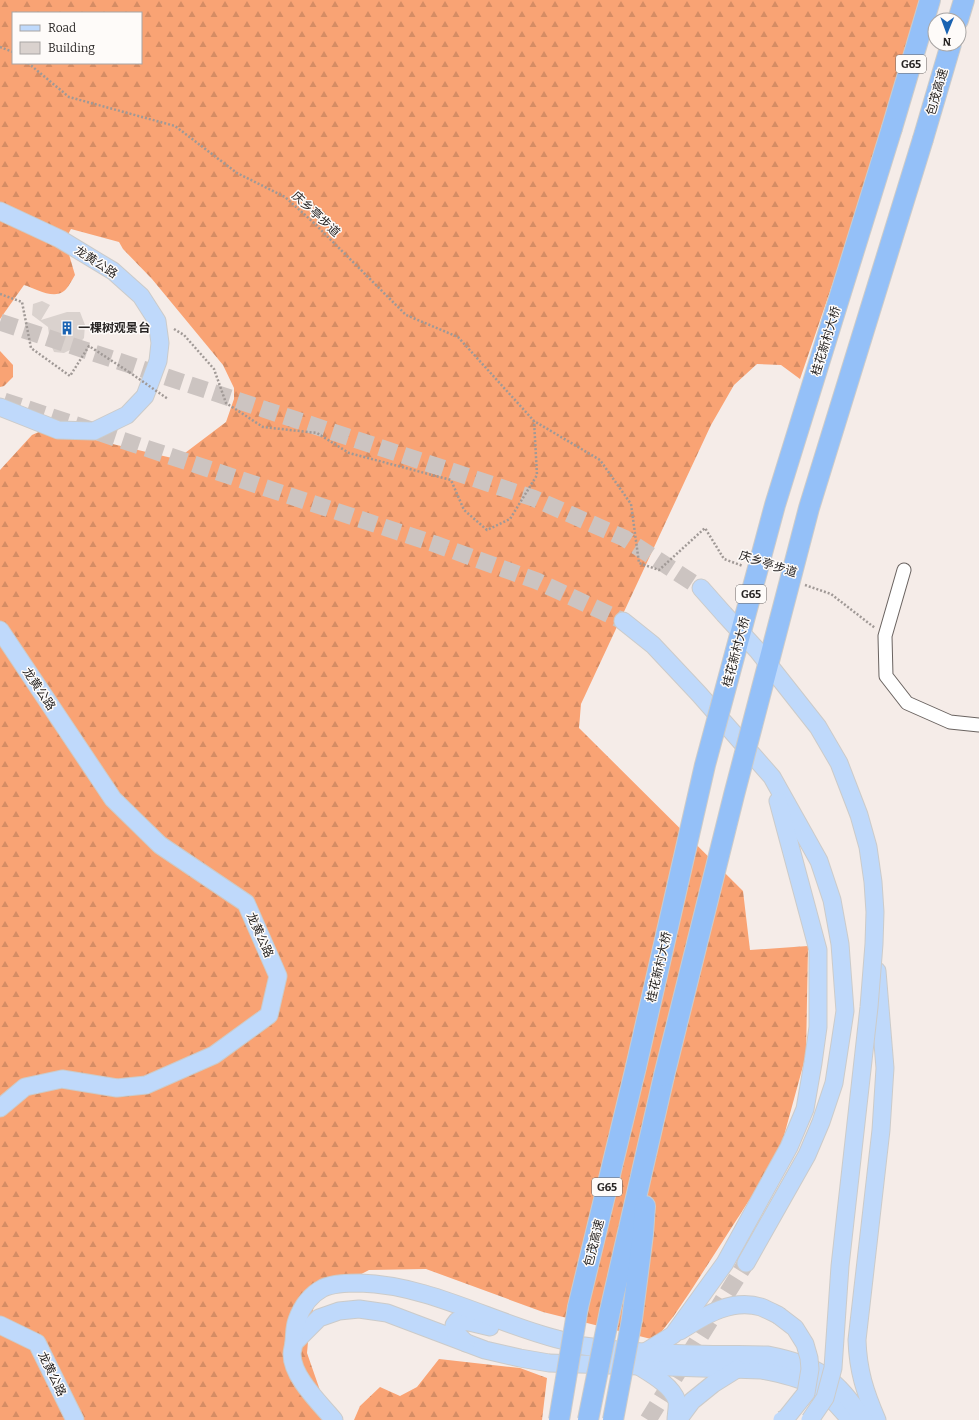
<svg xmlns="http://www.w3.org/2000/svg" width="979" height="1420" font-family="Bitter,'Noto Sans SC',serif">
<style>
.forest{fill:url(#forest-firs);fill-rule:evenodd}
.building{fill:#dad2ce}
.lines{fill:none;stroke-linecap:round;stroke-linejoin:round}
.major-tunnel{stroke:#ccc4c1;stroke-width:17;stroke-dasharray:17 8;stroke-linecap:butt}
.minor-casing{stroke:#6a6360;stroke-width:15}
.major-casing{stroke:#cbcbca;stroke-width:19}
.highway-casing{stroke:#cbcbca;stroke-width:22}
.path{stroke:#a09996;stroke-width:2.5;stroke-dasharray:2 2;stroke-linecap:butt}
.minor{stroke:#fff;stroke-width:13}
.major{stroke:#bfd9fb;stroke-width:17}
.highway{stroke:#94c0f8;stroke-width:20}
.major-bridge-casing{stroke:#cbcbca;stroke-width:19;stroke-linecap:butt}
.highway-bridge-casing{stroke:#cbcbca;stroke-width:22;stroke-linecap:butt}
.path-bridge{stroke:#a09996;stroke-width:2.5;stroke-dasharray:2 2;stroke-linecap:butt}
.major-bridge{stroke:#bfd9fb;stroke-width:17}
.highway-bridge{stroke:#94c0f8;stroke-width:20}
.labels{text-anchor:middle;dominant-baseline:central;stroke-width:3;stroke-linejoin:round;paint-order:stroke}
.shield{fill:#fefbf9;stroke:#686564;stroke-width:1}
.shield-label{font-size:11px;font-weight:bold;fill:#282524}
.street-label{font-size:12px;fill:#282524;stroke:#fefbf9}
.poi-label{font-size:12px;font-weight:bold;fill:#282524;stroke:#fefbf9;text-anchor:start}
</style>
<defs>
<pattern id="forest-firs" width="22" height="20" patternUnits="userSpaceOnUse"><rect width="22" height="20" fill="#f9a374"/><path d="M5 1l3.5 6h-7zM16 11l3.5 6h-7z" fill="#d58c64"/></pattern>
</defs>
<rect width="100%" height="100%" fill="#f5ece8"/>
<!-- forest -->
<g class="forest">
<path d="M0,0H928L912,52L800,379L781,365L757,364L734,385L711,425L581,704L579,728L743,891L750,950L808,946L806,1055L779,1154L690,1292L673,1317L655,1340L543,1312L426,1269L369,1270L319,1296L314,1305L309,1330L307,1353L323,1399L340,1420H0V470L32,435L41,431L53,430L172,458L181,456L226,422L234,399V388L223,365L152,279L123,249L119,242L71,229L66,238L68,251L75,275C72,280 68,288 64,291C53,300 35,288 24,285L0,319ZM13,13H141V63H13Z"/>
<polygon points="0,351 13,365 13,377 4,386 0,387"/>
<polygon points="439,1359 520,1368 547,1378 542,1420 354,1420 360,1406 380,1387 400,1396 417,1387"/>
</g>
<!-- building -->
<polygon class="building" points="42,301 50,305 41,320 67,312 80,312 85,325 84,338 76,347 64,353 54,352 50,342 48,327 32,315 33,304"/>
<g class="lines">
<!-- major-tunnel -->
<g class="major-tunnel">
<polyline points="0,322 533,498 624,538 701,588"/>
<polyline points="4,401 435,544 537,581 623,621"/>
<polyline points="648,1420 746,1263"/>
</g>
<!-- minor casing -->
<g class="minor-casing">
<polyline id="minor" points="904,570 885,636 886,676 907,703 950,722 979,725"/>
</g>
<!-- major casing -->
<g class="major-casing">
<g id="major">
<polyline points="0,211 60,239 113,271 141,296 157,321 160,343 158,361 145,396 127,415 94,431 58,430 0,407"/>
<polyline points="701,588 724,614"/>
<polyline points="623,621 653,645 699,694 772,777 819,861 832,900 840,944 845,1011 834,1083 821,1122 807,1155 746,1263"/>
<polyline points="0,630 113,799 160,845 246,903 278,976 269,1015 214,1055 146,1085 117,1088 62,1079 25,1087 0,1108"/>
<path d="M877,971L885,1068L881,1130L857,1340C858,1371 865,1392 877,1420"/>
<polyline points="0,1325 37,1343 75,1420"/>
<path d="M680,1331C704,1316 731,1298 761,1307C766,1309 772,1312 778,1315"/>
<path d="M294,1343L319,1318L339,1311L359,1309L387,1313L485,1350L520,1358L549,1363L761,1370C804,1378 823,1385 850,1420"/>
<polyline points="466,1343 454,1331 454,1325 457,1321 469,1322 490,1327"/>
<polyline points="645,1352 673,1335 725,1263 789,1147 805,1109 813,1063 818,1027 818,950 778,801"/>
<path d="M640,1367C653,1375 672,1386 677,1401C678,1406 676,1415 676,1420"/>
<path d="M334,1420C320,1403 292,1377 292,1354C292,1350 294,1346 294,1341C295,1334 294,1328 297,1320C302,1306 310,1295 323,1288C334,1283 348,1283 360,1283C429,1285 491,1322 557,1339C566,1341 575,1345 584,1346C645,1355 707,1354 768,1355C819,1365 835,1378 864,1420"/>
<polyline points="678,1420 692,1401 713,1384 737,1369"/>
</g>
</g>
<!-- highway casing -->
<g class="highway-casing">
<g id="highway">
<polyline points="958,20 964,0"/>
<polyline points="892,128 930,0"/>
<polyline points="923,139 951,44"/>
<polyline points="578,1307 636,1067"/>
<polyline points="610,1311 664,1076"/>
<polyline points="632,1319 643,1234 645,1206"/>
</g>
</g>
<!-- path -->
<g class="path">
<polyline points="0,47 13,52"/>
<polyline points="28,63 69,97 175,126 237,173 285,197 313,222 406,315 458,337 534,421 600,460 631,504 639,563 659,570 705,528 724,559 743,566"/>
<polyline points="0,294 22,302 31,348 70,376 89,346 129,372"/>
<polyline points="174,329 184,335 214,369 226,403 263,427 317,433 349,453 451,480 464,510 487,530 510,519 537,475 534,421"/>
<polyline points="805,585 831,594 875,628"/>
</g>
<!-- minor -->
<use href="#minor" class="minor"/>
<!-- major -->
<use href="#major" class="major"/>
<!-- highway -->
<use href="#highway" class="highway"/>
<!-- major-bridge casing -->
<g class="major-bridge-casing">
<g id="major-bridge">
<polyline points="724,614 758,651 818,727 839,763 859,815 868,847 873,882 875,912 874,944 869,1007 840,1266 833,1368 825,1398 810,1420"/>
<polyline points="778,1315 795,1328 805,1344 809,1358 810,1369 806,1393 786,1418 782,1420"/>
</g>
</g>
<!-- highway-bridge casing -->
<g class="highway-bridge-casing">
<g id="highway-bridge">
<polyline points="636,1067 705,765 775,505 892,128"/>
<polyline points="664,1076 734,795 809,508 923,139"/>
<polyline points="559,1420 578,1307"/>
<polyline points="588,1420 610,1311"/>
<polyline points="613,1420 632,1319"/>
</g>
</g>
<!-- path-bridge -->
<polyline class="path-bridge" points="129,372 168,399"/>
<!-- major-bridge -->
<use href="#major-bridge" class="major-bridge"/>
<!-- highway-bridge -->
<use href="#highway-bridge" class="highway-bridge"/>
</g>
<!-- icons -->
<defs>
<g id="building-bare" transform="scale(1.08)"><path d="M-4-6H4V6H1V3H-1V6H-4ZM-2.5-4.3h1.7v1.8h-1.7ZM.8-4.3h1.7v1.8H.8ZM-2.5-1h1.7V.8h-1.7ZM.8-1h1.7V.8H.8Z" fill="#1a63b2" stroke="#fefbf9" stroke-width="2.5" paint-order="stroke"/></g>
</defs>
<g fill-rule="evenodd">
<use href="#building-bare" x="67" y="328"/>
</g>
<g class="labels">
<!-- shield labels -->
<g class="shield">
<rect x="896" y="55" width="30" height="18" rx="3"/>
<rect x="736" y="585" width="30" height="18" rx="3"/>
<rect x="592" y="1178" width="30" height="18" rx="3"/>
</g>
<g class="shield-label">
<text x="911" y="64">G65</text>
<text x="751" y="594">G65</text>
<text x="607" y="1187">G65</text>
</g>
<!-- street labels -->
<g class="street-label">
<text transform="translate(937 92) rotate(-74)">包茂高速</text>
<text transform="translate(316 214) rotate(43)">庆乡亭步道</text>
<text transform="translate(96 262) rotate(33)">龙黄公路</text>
<text transform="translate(826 341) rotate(-73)">桂花新村大桥</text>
<text transform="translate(768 564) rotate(18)">庆乡亭步道</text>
<text transform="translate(736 652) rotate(-75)">桂花新村大桥</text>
<text transform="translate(39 689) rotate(56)">龙黄公路</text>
<text transform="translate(260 935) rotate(66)">龙黄公路</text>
<text transform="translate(659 967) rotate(-77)">桂花新村大桥</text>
<text transform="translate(594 1243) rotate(-76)">包茂高速</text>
<text transform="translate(52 1374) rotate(64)">龙黄公路</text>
</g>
<!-- poi labels -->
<g class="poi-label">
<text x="78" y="328">一棵树观景台</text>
</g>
</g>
<!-- legend -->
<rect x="12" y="12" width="130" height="52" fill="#fefbf9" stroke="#a8a5a4"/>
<rect x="20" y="25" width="20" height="6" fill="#bfd9fb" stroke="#a8a5a4"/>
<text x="48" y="32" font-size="12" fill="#282524">Road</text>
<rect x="20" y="42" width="20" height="12" fill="#dad2ce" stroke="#a8a5a4"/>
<text x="48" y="52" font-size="12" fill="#282524">Building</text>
<!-- north arrow -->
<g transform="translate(947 32) rotate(181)"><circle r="19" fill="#fefbf9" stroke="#a8a5a4"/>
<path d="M0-3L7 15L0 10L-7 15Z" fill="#1a63b2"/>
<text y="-6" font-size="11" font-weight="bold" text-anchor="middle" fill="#282524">N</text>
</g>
</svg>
